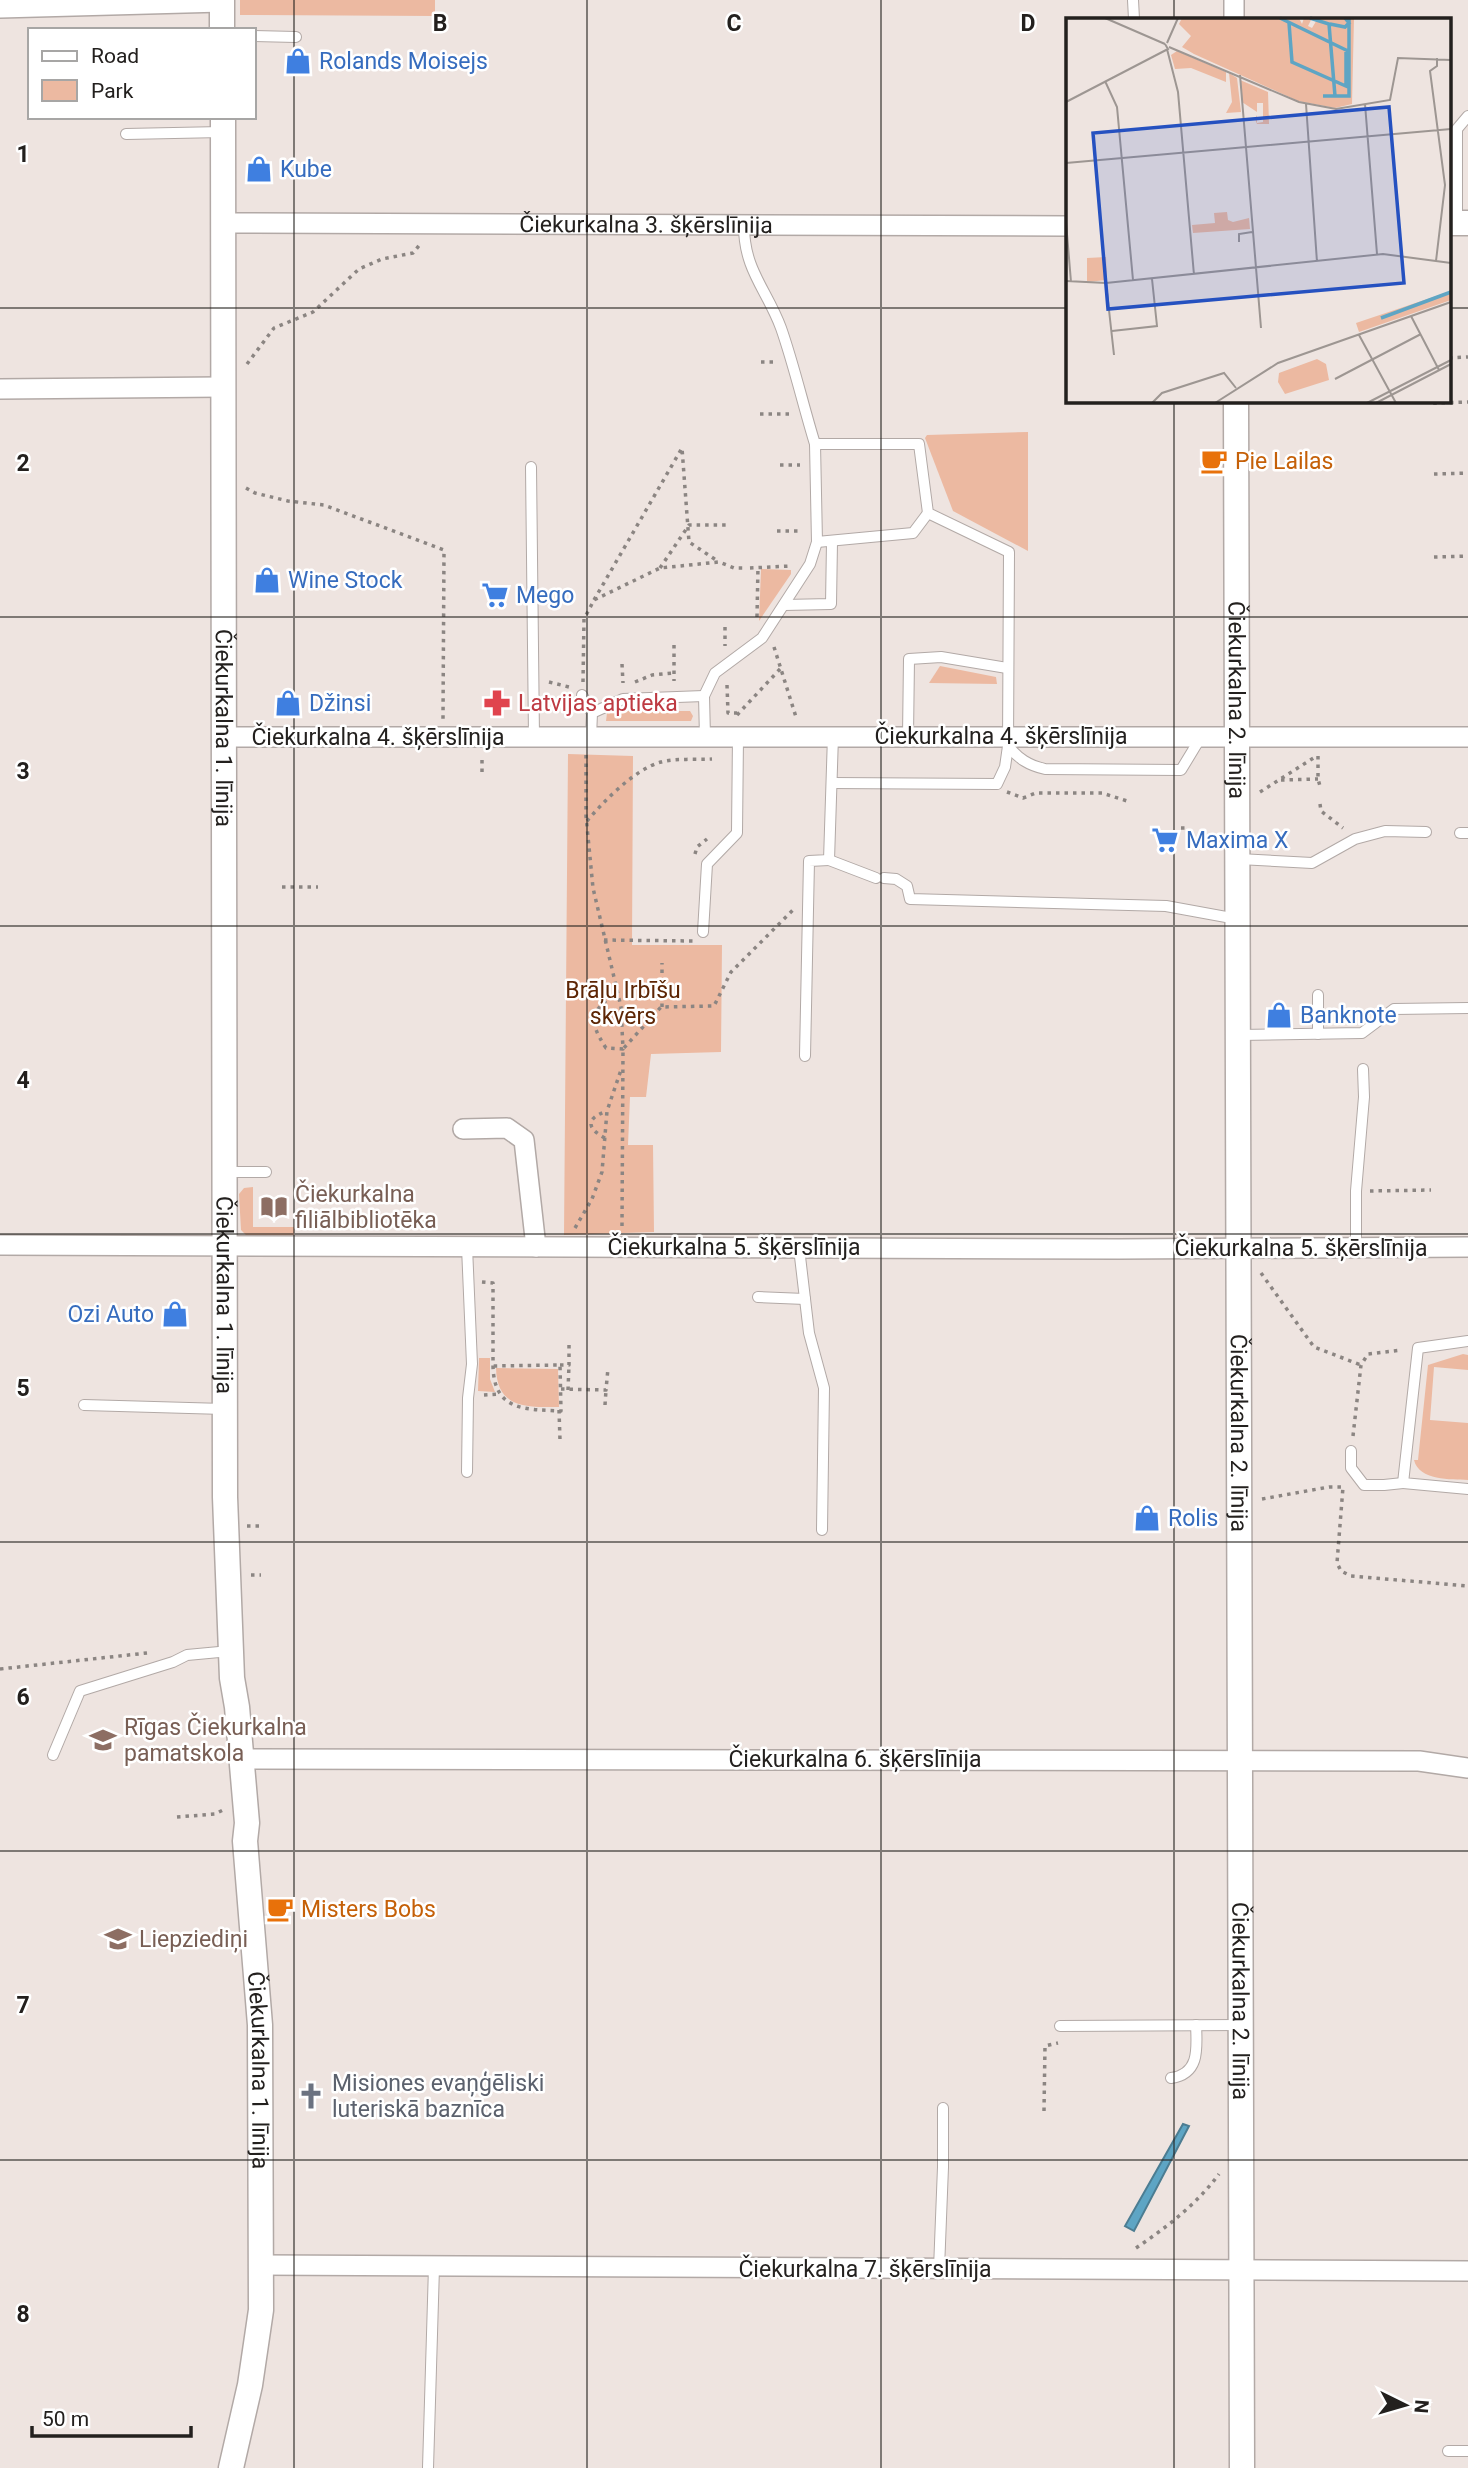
<svg xmlns="http://www.w3.org/2000/svg" width="1468" height="2468" font-family="Roboto,sans-serif">
<style>
.green{fill:#ecb9a1}
.water{fill:#5ea5c4;stroke:#4c7d92;stroke-width:2}
.lines{fill:none;stroke-linecap:round;stroke-linejoin:round}
.service-casing{stroke:#b2a9a6;stroke-width:12}
.minor-casing{stroke:#b2a9a6;stroke-width:22}
.tertiary-casing{stroke:#b2a9a6;stroke-width:27}
.path{stroke:#8b8582;stroke-width:3.5;stroke-dasharray:3.5 5;stroke-linecap:butt}
.service{stroke:#fff;stroke-width:10}
.minor{stroke:#fff;stroke-width:19}
.tertiary{stroke:#fff;stroke-width:24}
.grid{fill:none;stroke:#23201e;stroke-width:2;stroke-opacity:0.55}
.labels{text-anchor:middle;dominant-baseline:central;stroke-width:5;stroke-linejoin:round;paint-order:stroke}
.shop-label{font-size:23px;fill:#366cbe;stroke:#fff;text-anchor:start}
.street-label{font-size:23px;fill:#23201e;stroke:#fff}
.food-label{font-size:23px;fill:#c56008;stroke:#fff;text-anchor:start}
.health-label{font-size:23px;fill:#be3a42;stroke:#fff;text-anchor:start}
.park-label{font-size:23px;fill:#5d2504;stroke:#fff}
.education-label{font-size:23px;fill:#785e54;stroke:#fff;text-anchor:start}
.worship-label{font-size:23px;fill:#5b616d;stroke:#fff;text-anchor:start}
.inset-river{fill:none;stroke:#5ea5c4;stroke-width:3.5}
.inset-road{fill:none;stroke:#9d9692;stroke-width:2}
.view{fill:#2551c0;fill-opacity:0.15;stroke:#2551c0;stroke-width:3.5}
.inset-edge{fill:none;stroke:#23201e;stroke-width:3.5}
.grid-label{font-size:23px;text-anchor:middle;font-weight:bold;fill:#23201e;stroke:#fff;stroke-width:5;stroke-linejoin:round;paint-order:stroke}
</style>
<rect width="100%" height="100%" fill="#eee4e0"/>
<!-- green -->
<g class="green">
<polygon points="240,0 435,0 435,16 240,15"/>
<polygon points="1028,432 1028,551 953,511 925,438 927,435"/>
<polygon points="761,569 791,570 791,574 759,621"/>
<polygon points="940,666 996,677 997,684 929,683"/>
<polygon points="619,711 690,711 693,716 691,721 606,721 607,713"/>
<polygon points="568,754 633,756 632,945 722,945 721,1052 651,1054 646,1097 630,1097 628,1145 653,1145 654,1232 564,1235"/>
<polygon points="253,1187 253,1227 294,1227 294,1238 248,1237 241,1230 239,1194 244,1188"/>
<path d="M1463,1354L1468,1355V1370L1434,1367L1430,1420L1468,1423V1480C1451,1479 1419,1481 1414,1460H1418L1428,1365Z"/>
<polygon points="479,1358 490,1358 490,1379 495,1392 478,1391"/>
<path d="M496,1368L558,1369L559,1407C527,1407 497,1409 496,1368Z"/>
</g>
<!-- water -->
<polygon class="water" points="1183,2124 1189,2126 1134,2231 1125,2226"/>
<g class="lines">
<!-- service casing -->
<g class="service-casing">
<g id="service">
<polyline points="1133,0 1134,19"/>
<polyline points="254,36 296,37"/>
<polyline points="126,134 222,132"/>
<polyline points="1457,223 1457,129 1468,116"/>
<path d="M744,226C744,270 767,290 781,328C794,365 803,405 815,444"/>
<polyline points="531,467 534,737"/>
<polyline points="817,542 913,533 928,513"/>
<polyline points="784,605 831,604 832,542"/>
<polyline points="582,695 592,713"/>
<polyline points="908,736 909,659 941,657 1007,668"/>
<polyline points="591,737 592,713 623,699 704,696"/>
<polyline points="705,737 704,696 715,673 762,638 810,564 817,542 815,444 919,444 928,513 1009,552 1008,746 1005,767 997,784 832,783"/>
<path d="M1008,746C1019,759 1028,765 1045,769L1181,770L1201,737"/>
<polyline points="1460,833 1468,833"/>
<polyline points="1239,859 1312,863 1355,839 1385,831 1426,832"/>
<polyline points="829,860 876,878"/>
<polyline points="884,878 896,879 907,886 910,899 1166,906 1237,919"/>
<polyline points="703,932 707,864 737,833 738,737"/>
<polyline points="1318,995 1318,1034"/>
<polyline points="1239,1035 1362,1033 1394,1009 1468,1008"/>
<polyline points="805,1056 809,861 829,860 833,736"/>
<polyline points="224,1172 266,1172"/>
<polyline points="467,1247 472,1364 468,1398 467,1472"/>
<polyline points="799,1248 809,1333 824,1388 822,1530"/>
<polyline points="1356,1248 1356,1191 1364,1097 1363,1069"/>
<polyline points="758,1297 805,1299"/>
<polyline points="1468,1341 1418,1348 1403,1483 1468,1489"/>
<polyline points="84,1405 224,1409"/>
<polyline points="1351,1451 1351,1468 1364,1485 1384,1485 1403,1483"/>
<polyline points="53,1755 80,1691 173,1662 187,1655 230,1651"/>
<polyline points="1060,2026 1240,2025"/>
<path d="M1171,2078C1200,2074 1197,2048 1196,2025"/>
<polyline points="939,2269 943,2167 943,2108"/>
<polyline points="1448,2451 1468,2451"/>
<polyline points="428,2468 434,2267"/>
</g>
</g>
<!-- minor casing -->
<g class="minor-casing">
<g id="minor">
<polyline points="1234,0 1234,19"/>
<polyline points="0,8 222,2"/>
<path id="s1" d="M222,223L1067,226"/>
<polyline points="0,389 222,387"/>
<polyline points="223,737 1468,737"/>
<polyline points="463,1129 507,1128 524,1140 536,1247"/>
<polyline points="0,1245 1119,1249 1468,1247"/>
<polyline points="242,1759 1419,1761 1468,1768"/>
<polyline points="261,2265 1468,2271"/>
</g>
</g>
<!-- tertiary casing -->
<g class="tertiary-casing">
<g id="tertiary">
<polyline points="222,0 222,30"/>
<path id="s2" d="M223,117L225,1497L232,1678L237,1707L247,1823L245,1841L260,2025L261,2310L250,2385L231,2468"/>
<polyline points="1449,223 1468,223"/>
<path id="s3" d="M1236,401L1242,2468"/>
</g>
</g>
<!-- path -->
<g class="path">
<polyline points="1449,358 1468,357"/>
<polyline points="761,362 774,362"/>
<polyline points="247,364 274,328 313,312 359,269 382,259 413,253 421,243"/>
<polyline points="1435,405 1435,403 1468,402"/>
<polyline points="760,414 790,414"/>
<polyline points="780,465 800,465"/>
<polyline points="1434,474 1468,473"/>
<polyline points="246,488 255,493 288,501 324,505 444,550 443,719"/>
<polyline points="777,531 799,531"/>
<polyline points="1434,557 1468,556"/>
<polyline points="660,568 689,525 726,525"/>
<polyline points="750,568 790,566"/>
<polyline points="594,600 682,448 689,542 719,562"/>
<polyline points="757,617 758,566"/>
<polyline points="725,627 725,646"/>
<polyline points="674,645 674,681"/>
<polyline points="774,647 796,717"/>
<polyline points="622,664 623,683"/>
<polyline points="549,682 569,687"/>
<polyline points="583,682 584,619 594,600 660,568 719,562 734,568 747,568"/>
<polyline points="635,682 652,675 674,673"/>
<polyline points="727,685 728,713 737,713"/>
<polyline points="737,715 781,668"/>
<path d="M586,755V816L593,888L621,1007L623,1049L606,1048C587,1019 591,1011 617,992"/>
<polyline points="1318,756 1318,779 1320,786"/>
<polyline points="482,772 482,757"/>
<polyline points="1281,780 1318,779"/>
<polyline points="1007,792 1023,798 1036,793 1102,793 1127,801"/>
<polyline points="1260,792 1315,757"/>
<polyline points="1320,804 1321,811 1343,828"/>
<path d="M587,821C604,801 635,769 661,762C677,758 696,760 712,759"/>
<polyline points="1181,828 1189,828"/>
<polyline points="695,854 697,847 707,839"/>
<polyline points="282,887 318,887"/>
<polyline points="604,940 693,941"/>
<polyline points="662,1007 662,963"/>
<path d="M605,1138C586,1128 586,1118 607,1111"/>
<polyline points="1370,1191 1431,1190"/>
<polyline points="622,1226 623,1049 661,1007 714,1006 731,972 793,910"/>
<polyline points="575,1228 592,1199 602,1172 607,1111 621,1070"/>
<polyline points="1261,1273 1314,1347 1361,1365"/>
<path d="M482,1282L493,1283V1366C494,1412 526,1409 561,1411L560,1365L493,1366"/>
<polyline points="560,1365 569,1365 569,1340"/>
<polyline points="561,1389 606,1390 608,1368"/>
<polyline points="568,1390 569,1365"/>
<polyline points="484,1395 500,1394"/>
<polyline points="605,1405 606,1390"/>
<polyline points="559,1410 560,1440"/>
<polyline points="1353,1436 1361,1365 1368,1354 1402,1350"/>
<polyline points="1262,1499 1329,1487 1343,1487 1337,1563 1341,1571 1351,1576 1468,1586"/>
<polyline points="247,1526 259,1526"/>
<polyline points="251,1575 261,1575"/>
<polyline points="0,1669 147,1653"/>
<polyline points="177,1817 215,1814 223,1810"/>
<polyline points="1044,2111 1045,2046 1058,2043"/>
<path d="M1136,2248C1167,2227 1197,2204 1219,2174"/>
</g>
<!-- service -->
<use href="#service" class="service"/>
<!-- minor -->
<use href="#minor" class="minor"/>
<!-- tertiary -->
<use href="#tertiary" class="tertiary"/>
</g>
<!-- grid -->
<path class="grid" d="M294,0V2468M587,0V2468M881,0V2468M1174,0V19M0,308H1067M1449,308H1468M1174,401V2468M0,617H1468M0,926H1468M0,1234H1468M0,1542H1468M0,1851H1468M0,2160H1468"/>
<!-- icons -->
<defs>
<g id="shop-bare" transform="scale(2.1)"><path d="M-5-2.5h2.3a2.7 3.5 0 0 1 5.4 0H5L5.5 6h-11ZM-1.5-2.5h3a1.5 2.3 0 0 0-3 0Z" fill="#3f7fe0" stroke="#fff" stroke-width="2.5" paint-order="stroke"/></g>
<g id="cafe-bare" transform="scale(2.1)"><path d="M-5.5-4.5H6V0H3Q3 3.5 0 3.5H-2.5Q-5.5 3.5-5.5 0ZM3-3.2v2h1.7v-2ZM-6 4.5H4V6H-6Z" fill="#e8710a" stroke="#fff" stroke-width="2.5" paint-order="stroke"/></g>
<g id="supermarket-bare" transform="scale(2.1)"><path d="M-6-5.5h2.5l.6 2H6L4.5 2H-2.5L-4.4-4H-6ZM-1.5 3.2a1.3 1.3 0 1 0 .1 0ZM3 3.2a1.3 1.3 0 1 0 .1 0Z" fill="#3f7fe0" stroke="#fff" stroke-width="2.5" paint-order="stroke"/></g>
<g id="pharmacy-bare" transform="scale(2.1)"><path d="M-2-6h4v4h4v4h-4v4h-4v-4h-4v-4h4Z" fill="#e0444e" stroke="#fff" stroke-width="2.5" paint-order="stroke"/></g>
<g id="library-bare" transform="scale(2.1)"><path d="M-6-4Q-3-5.5-.7-3.5V5Q-3 3-6 4ZM6-4Q3-5.5 .7-3.5V5Q3 3 6 4Z" fill="#8d6e63" stroke="#fff" stroke-width="2.5" paint-order="stroke"/></g>
<g id="school-bare" transform="scale(2.1)"><path d="M0-5L7-2L0 1L-7-2ZM-4 1L0 2.5L4 1V4Q0 6-4 4Z" fill="#8d6e63" stroke="#fff" stroke-width="2.5" paint-order="stroke"/></g>
<g id="church-bare" transform="scale(2.1)"><path d="M-1.2-6h2.4v3.5h3.3v2.4h-3.3V6h-2.4V-.1h-3.3v-2.4h3.3Z" fill="#6b7280" stroke="#fff" stroke-width="2.5" paint-order="stroke"/></g>
</defs>
<g fill-rule="evenodd">
<use href="#shop-bare" x="298" y="61"/>
<use href="#shop-bare" x="259" y="169"/>
<use href="#cafe-bare" x="1214" y="461"/>
<use href="#shop-bare" x="267" y="580"/>
<use href="#supermarket-bare" x="495" y="595"/>
<use href="#shop-bare" x="288" y="703"/>
<use href="#pharmacy-bare" x="497" y="703"/>
<use href="#supermarket-bare" x="1165" y="840"/>
<use href="#shop-bare" x="1279" y="1015"/>
<use href="#library-bare" x="274" y="1207"/>
<use href="#shop-bare" x="175" y="1314"/>
<use href="#shop-bare" x="1147" y="1518"/>
<use href="#school-bare" x="103" y="1740"/>
<use href="#cafe-bare" x="280" y="1909"/>
<use href="#school-bare" x="118" y="1939"/>
<use href="#church-bare" x="311" y="2096"/>
</g>
<g class="labels">
<!-- shop labels -->
<g class="shop-label">
<text x="319" y="61">Rolands Moisejs</text>
<text x="280" y="169">Kube</text>
<text x="288" y="580">Wine Stock</text>
<text x="516" y="595">Mego</text>
<text x="309" y="703">Džinsi</text>
<text x="1186" y="840">Maxima X</text>
<text x="1300" y="1015">Banknote</text>
<text x="154" y="1314" text-anchor="end">Ozi Auto</text>
<text x="1168" y="1518">Rolis</text>
</g>
<!-- street labels -->
<g class="street-label">
<text stroke="none"><textPath href="#s1" startOffset="424">Čiekurkalna 3. šķērslīnija</textPath></text>
<text stroke="none"><textPath href="#s3" startOffset="299">Čiekurkalna 2. līnija</textPath></text>
<text stroke="none"><textPath href="#s2" startOffset="611">Čiekurkalna 1. līnija</textPath></text>
<text x="1001" y="736">Čiekurkalna 4. šķērslīnija</text>
<text x="378" y="737">Čiekurkalna 4. šķērslīnija</text>
<text x="734" y="1247">Čiekurkalna 5. šķērslīnija</text>
<text x="1301" y="1248">Čiekurkalna 5. šķērslīnija</text>
<text stroke="none"><textPath href="#s2" startOffset="1178">Čiekurkalna 1. līnija</textPath></text>
<text stroke="none"><textPath href="#s3" startOffset="1032">Čiekurkalna 2. līnija</textPath></text>
<text x="855" y="1759">Čiekurkalna 6. šķērslīnija</text>
<text stroke="none"><textPath href="#s3" startOffset="1600">Čiekurkalna 2. līnija</textPath></text>
<text stroke="none"><textPath href="#s2" startOffset="1955">Čiekurkalna 1. līnija</textPath></text>
<text x="865" y="2269">Čiekurkalna 7. šķērslīnija</text>
</g>
<!-- food labels -->
<g class="food-label">
<text x="1235" y="461">Pie Lailas</text>
<text x="301" y="1909">Misters Bobs</text>
</g>
<!-- health labels -->
<g class="health-label">
<text x="518" y="703">Latvijas aptieka</text>
</g>
<!-- park labels -->
<g class="park-label">
<text x="623" y="990">Brāļu Irbīšu<tspan x="623" dy="26">skvērs</tspan></text>
</g>
<!-- education labels -->
<g class="education-label">
<text x="295" y="1194">Čiekurkalna<tspan x="295" dy="26">filiālbibliotēka</tspan></text>
<text x="124" y="1727">Rīgas Čiekurkalna<tspan x="124" dy="26">pamatskola</tspan></text>
<text x="139" y="1939">Liepziediņi</text>
</g>
<!-- worship labels -->
<g class="worship-label">
<text x="332" y="2083">Misiones evaņģēliski<tspan x="332" dy="26">luteriskā baznīca</tspan></text>
</g>
</g>
<!-- overview -->
<g transform="translate(1066 18)">
<rect width="385" height="385" fill="#eee4e0"/>
<path d="M116,0H233L236,6L238,0H246L242,8L246,10L252,0H288L286,86L269,90L232,83L128,36L116,29L125,18L113,6ZM111,33L160,54V64L125,50L109,51L105,37ZM163,55L171,60L175,94L160,95L166,84ZM174,62L202,74L203,106H191L189,101L191,97V105L197,104V85H191V94L176,84ZM161,194L162,202L167,204L183,200L184,211L127,215L126,207L149,205L148,195ZM40,239L41,262L21,264V240ZM385,273V282L293,314L290,305ZM251,341L260,346L263,362L219,376L212,364L213,355Z" fill="#ecb9a1"/>
<path class="inset-river" d="M214,0L282,33M244,0L263,6L269,78M223,5L226,44L282,69M264,6L279,9L283,5L279,0M280,34V67M257,78H283V0M315,300L385,274"/>
<path class="inset-road" d="M39,0L99,26M101,25L112,0M103,29L233,84L270,91L324,82L332,40L385,42M101,31L112,74L128,257M174,57L195,310M39,63L51,89L67,262M0,84L102,31L99,26M240,86L251,244M299,86L311,236M0,145L385,111M0,204L5,264M173,224V216L186,214M370,243L379,167L364,53L371,48V40M0,263L40,265L317,236L385,245M40,265L48,337M345,298L373,352M46,313L91,308L86,261M293,317L330,385M269,361L355,316M86,385L96,375L158,355L170,370M149,385L212,345L385,284M301,385L385,342M310,385L385,346"/>
<path class="view" d="M323,89L338,265L42,291L27,115Z"/>
<rect width="385" height="385" class="inset-edge"/>
</g>
<g class="grid-label">
<text x="440" y="31">B</text>
<text x="734" y="31">C</text>
<text x="1028" y="31">D</text>
<text x="23" y="162">1</text>
<text x="23" y="471">2</text>
<text x="23" y="779">3</text>
<text x="23" y="1088">4</text>
<text x="23" y="1396">5</text>
<text x="23" y="1705">6</text>
<text x="23" y="2013">7</text>
<text x="23" y="2322">8</text>
</g>
<!-- legend -->
<rect x="28" y="28" width="228" height="91" fill="#ffffff" stroke="#a7a6a5" stroke-width="2"/>
<rect x="42" y="51" width="35" height="10" fill="#ffffff" stroke="#a7a6a5" stroke-width="2"/>
<text x="91" y="63" font-size="21" fill="#23201e">Road</text>
<rect x="42" y="80" width="35" height="21" fill="#ecb9a1" stroke="#a7a6a5" stroke-width="2"/>
<text x="91" y="98" font-size="21" fill="#23201e">Park</text>
<!-- north arrow -->
<g transform="translate(1405 2405) rotate(95)" stroke="#ffffff" stroke-width="5" paint-order="stroke">
<path d="M0-5L12 26L0 18L-12 26Z" fill="#23201e"/>
<text y="-10" font-size="19" font-weight="bold" text-anchor="middle" fill="#23201e">N</text>
</g>
<!-- scale -->
<path d="M32 2426v10h159v-10" fill="none" stroke="#23201e" stroke-width="3.5"/>
<text x="42" y="2426" font-size="21" fill="#23201e" stroke="#ffffff" stroke-width="5" paint-order="stroke">50 m</text>
</svg>
